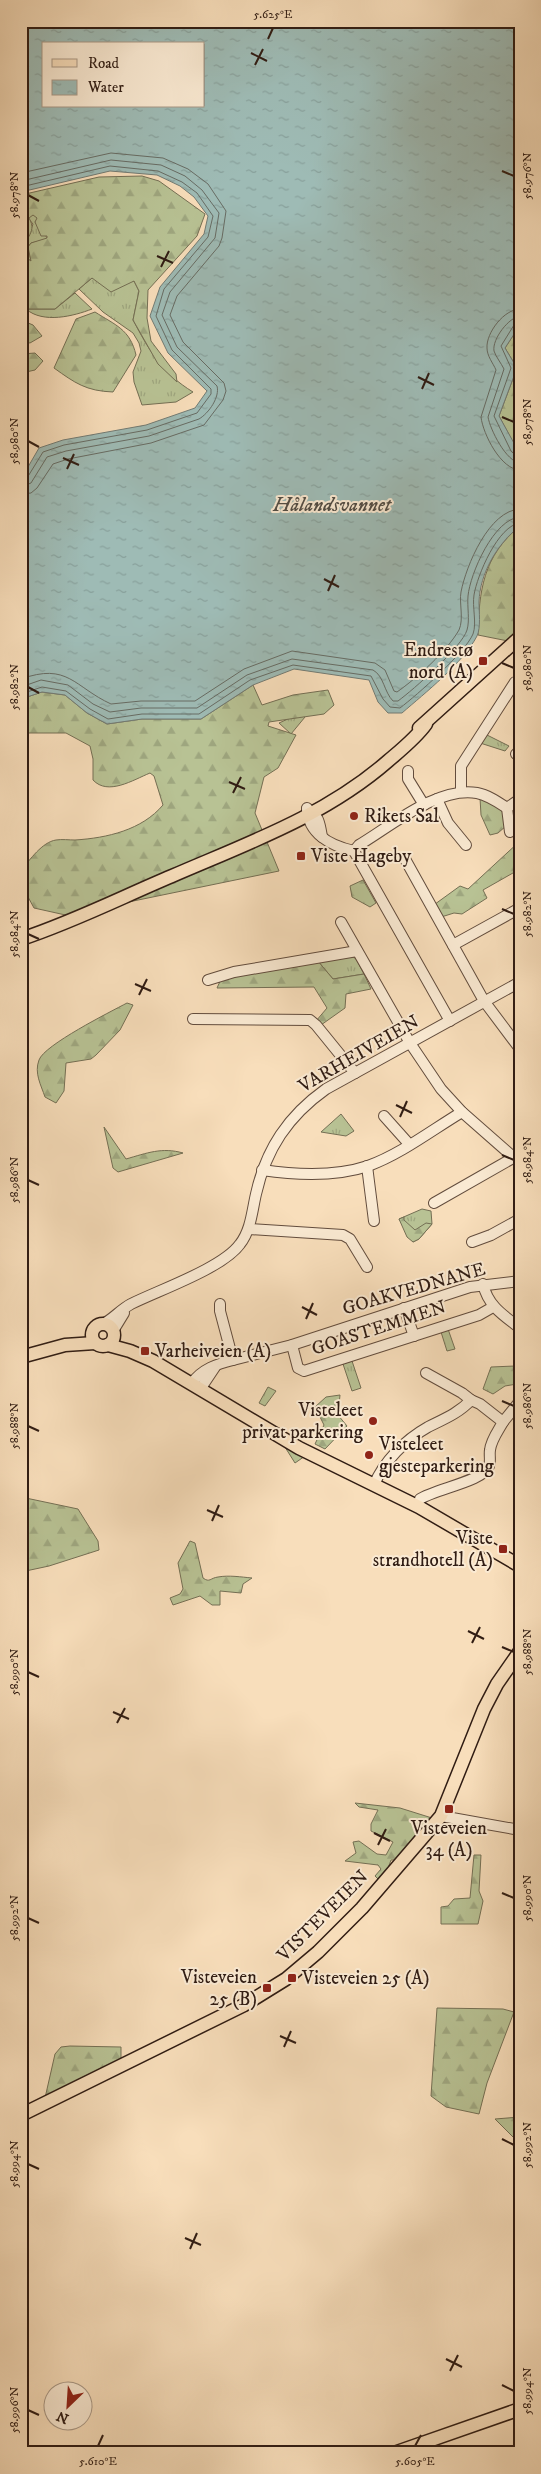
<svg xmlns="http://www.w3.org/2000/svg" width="541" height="2474" font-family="'IM FELL DW Pica',serif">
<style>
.grass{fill:url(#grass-tufts);stroke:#746f54}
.forest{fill:url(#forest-firs);stroke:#746f54;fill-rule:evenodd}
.water{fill:url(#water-ripples);stroke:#727b74;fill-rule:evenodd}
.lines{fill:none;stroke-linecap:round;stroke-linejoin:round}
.shore{stroke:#676c64;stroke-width:1}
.minor-casing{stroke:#624c3d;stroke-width:12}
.major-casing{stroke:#301c13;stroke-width:15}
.minor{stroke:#faead3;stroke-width:10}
.major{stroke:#f8debb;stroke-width:12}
.ticks{fill:none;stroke:#301c13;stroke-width:2}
.poi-dot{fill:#8f2418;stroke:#faead3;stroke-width:2}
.labels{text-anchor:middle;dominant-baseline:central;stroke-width:4;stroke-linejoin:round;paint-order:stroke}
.poi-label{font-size:19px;fill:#301c13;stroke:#faead3;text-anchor:start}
.street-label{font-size:19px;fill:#301c13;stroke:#faead3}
.water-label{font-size:20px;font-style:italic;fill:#514c44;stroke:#faead3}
.neatline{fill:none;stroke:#301c13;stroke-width:2}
.ticks-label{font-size:12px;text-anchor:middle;fill:#301c13}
</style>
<defs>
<pattern id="grass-tufts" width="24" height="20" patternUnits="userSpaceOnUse" patternTransform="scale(1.25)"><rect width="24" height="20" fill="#b8c294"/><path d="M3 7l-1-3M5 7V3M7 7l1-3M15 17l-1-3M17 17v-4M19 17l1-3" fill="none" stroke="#9ea67f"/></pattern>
<pattern id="forest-firs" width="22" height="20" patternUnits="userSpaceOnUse" patternTransform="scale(1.25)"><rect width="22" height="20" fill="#b8c294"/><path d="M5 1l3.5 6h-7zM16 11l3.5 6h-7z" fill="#9ea67f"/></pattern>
<pattern id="water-ripples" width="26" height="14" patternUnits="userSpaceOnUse" patternTransform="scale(1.25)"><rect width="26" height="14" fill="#9ebbb5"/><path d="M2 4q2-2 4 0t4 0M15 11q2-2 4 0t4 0" fill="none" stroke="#88a09b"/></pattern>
</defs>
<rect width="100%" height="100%" fill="#f8debb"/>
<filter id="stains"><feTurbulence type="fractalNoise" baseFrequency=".004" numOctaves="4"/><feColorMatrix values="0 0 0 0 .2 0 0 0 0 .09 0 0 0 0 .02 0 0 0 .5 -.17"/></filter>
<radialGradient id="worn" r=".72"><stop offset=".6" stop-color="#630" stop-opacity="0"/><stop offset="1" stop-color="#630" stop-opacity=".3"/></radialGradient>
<!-- grass -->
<g class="grass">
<polygon points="33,214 38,218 35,222 48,239 31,243 28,247 31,261 27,259 23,251 33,224 28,218"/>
<path d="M92,278L134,281L139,291L133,320C150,352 162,373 193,392L176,402L142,405L134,382L133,372L141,351L139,343L133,333L103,312L79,289Z"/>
<path d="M75,293L92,309C74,316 43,324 26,309H55Z"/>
<polygon points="299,714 305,717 291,734 279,723"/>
<polygon points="483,733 509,746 505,751 477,742"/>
<polygon points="352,956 356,959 364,974 333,979 317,960"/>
<polygon points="341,1114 354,1131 346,1136 321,1132"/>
<polygon points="422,1209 431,1211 432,1224 419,1239 413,1242 399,1219"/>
<polygon points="448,1329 455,1349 447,1351 441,1332"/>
<polygon points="352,1361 361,1388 352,1391 343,1364"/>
<polygon points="268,1387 276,1391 265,1406 259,1403"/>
</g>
<!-- forest -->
<g class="forest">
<path d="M142,176L159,181L205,214L197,236L148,290L147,318L151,341L176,374L177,382L158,364L133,320L139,291L134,281L111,292L92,278L55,309H26L21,306V240L23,236L21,235V195L99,177ZM33,215L37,218L35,222L41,236H47V238L31,243L28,247L31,261L24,256C20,238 39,235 29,218Z"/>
<path d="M95,312C115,325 130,329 136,355L113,392C86,391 75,383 54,368L76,319Z"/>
<polygon points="21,320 33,325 42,336 30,343 21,341"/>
<polygon points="520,325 520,451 516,448 499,416 517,368 505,348"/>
<polygon points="35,353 43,361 35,370 26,372 22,354"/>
<path d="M520,526V633L508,641L478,635C479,591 483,556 520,526Z"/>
<path d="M253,685L262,705L293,695L328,690L334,705L324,714L269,722L268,726L296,735L278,768L264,777L255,813L279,871L109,906L79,918L34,908L21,884V870C30,860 42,842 56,840C62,839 69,840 75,840C107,838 142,830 163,805L154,776L150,773C133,780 108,796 93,780V759L90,746L66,733H21V699L42,692L65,695L87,713L107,724L142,719H201Z"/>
<polygon points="480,798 506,812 506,826 498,833 490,835 481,815"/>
<polygon points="520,841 520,869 483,890 487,898 462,914 454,913 438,918 431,907 460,886 468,889"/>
<polygon points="363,880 376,903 370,907 352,897 350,886"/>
<polygon points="317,960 333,979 364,974 371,989 346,994 345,1008 321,1025 316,1021 327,1008 314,987 217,988 222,977"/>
<path d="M127,1003L133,1005L120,1030L96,1055L91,1059L66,1063L64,1091L56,1103L45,1097C41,1085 34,1073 39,1060C44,1045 110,1012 127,1003Z"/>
<path d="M104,1127L126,1159C147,1153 162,1147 183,1153L118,1172L113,1168Z"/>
<polygon points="404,1217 404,1220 415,1230 426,1223 432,1224 419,1239 413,1242 407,1237 399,1219"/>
<path d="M515,1366C519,1373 522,1377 517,1384L505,1386L493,1394L483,1389L491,1367Z"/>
<polygon points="340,1395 338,1415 347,1426 325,1449 315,1444 324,1425 315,1407 326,1397"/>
<polygon points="278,1436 308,1454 295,1463"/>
<polygon points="21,1497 78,1509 98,1541 99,1550 49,1566 21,1572"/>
<path d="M190,1541L195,1543L203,1578C210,1583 210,1578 218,1577C229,1575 241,1577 252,1578L243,1584L241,1593L220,1591V1605H212L200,1596L173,1605L170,1598L180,1594L183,1589L178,1563Z"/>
<polygon points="355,1803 400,1808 432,1818 396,1860 391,1860 387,1871 379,1880 375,1876 381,1869 378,1865 345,1861 356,1853 353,1842 359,1841 377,1854 386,1855 393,1842 371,1831 371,1824 378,1810 359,1807"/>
<polygon points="474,1855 481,1855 479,1891 483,1901 478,1924 441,1924 441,1907 448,1906 454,1899 470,1898"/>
<polygon points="437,2008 503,2009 514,2012 487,2083 479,2114 446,2107 431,2096"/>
<polygon points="70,2046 121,2047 121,2061 45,2098 55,2054 61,2047"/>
<polygon points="520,2117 520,2144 495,2119"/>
</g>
<!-- water -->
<path class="water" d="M21,21H520V325L505,348L517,368L499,416L520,454V526C497,544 480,573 479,602C479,611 481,628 477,636C463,663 425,693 402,713H388L378,702L369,680L294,669L253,685L201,719H142L107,724L87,713L65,695L42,692L21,699V479L39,448L63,440L146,425L195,408L207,391L168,353L150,316L160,287L204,234L208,216L194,197L180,186L157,175L110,171L21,192ZM44,44H204V106H44Z"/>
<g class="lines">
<!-- shore -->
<g class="shore">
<polyline points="21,173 111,153 163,158 188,169 208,184 226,211 222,238 219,246 177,296 170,315 183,342 224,383 226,391 223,400 204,425 151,443 68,459 53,464 37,488 31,493 21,494"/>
<path d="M21,181L111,160L161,165L185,176L202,190L219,213L215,238L170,292L162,315L177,347L217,386C220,397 209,413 199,419L149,436L66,451L47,457L31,483L21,487"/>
<polyline points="21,187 110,166 158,171 182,182 197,193 213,216 208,237 164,289 156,316 172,350 211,389 211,394 197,413 147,430 64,445 43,452 27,478 21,480"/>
<path d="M520,309C504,309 486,333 487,348C487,356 493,363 496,370L481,417C483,434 501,470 520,470"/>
<path d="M520,316C509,317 492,339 494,351C496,357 501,363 504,369L488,417C490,429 506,462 520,463"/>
<polyline points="520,323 514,325 501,346 511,368 494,416 511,451 515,455 520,456"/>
<path d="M21,679C68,662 74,687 111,704L141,701H195L244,669L292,651L375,663L385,670L394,691L397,692C417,678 447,651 459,630C464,619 459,603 461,592C466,566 489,510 520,509"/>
<path d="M21,687L41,680L68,685L93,704L110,712L141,708H197L247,675L292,659L373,670C384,676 384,692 393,701H398C413,690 462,647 467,630C470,620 467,607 468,596C470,574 494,518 520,517"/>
<path d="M21,694L42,687L66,691L90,709L108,719L142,714H199L250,680L293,665L371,676L383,699L390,707L400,708C417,695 465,653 473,634C477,623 472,607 474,595C477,576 498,525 520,523"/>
</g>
<!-- minor casing -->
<g class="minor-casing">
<g id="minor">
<polyline points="516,754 520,757"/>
<polyline points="408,771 408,779 424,805"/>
<polyline points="461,792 461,766 515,682"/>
<polyline points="437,799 448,823 466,845"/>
<path d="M307,808C308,834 331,846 354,851"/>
<polyline points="507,808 510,832"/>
<path d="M307,809C319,814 320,825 322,837"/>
<polyline points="354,851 450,1021"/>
<path d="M354,851L359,845C391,826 438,786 477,793C488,795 498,802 507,808L520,799"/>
<polyline points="405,859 484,1001 520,1049"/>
<polyline points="341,922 410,1043 441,1089 462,1112 520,1163"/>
<polyline points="453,945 520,908"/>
<polyline points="208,980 234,972 357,951"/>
<polyline points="193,1019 310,1020 316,1025 355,1073"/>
<polyline points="384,1116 409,1144"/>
<polyline points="367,1166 374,1221"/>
<path d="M262,1170C296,1175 335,1177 368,1166C401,1154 432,1130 462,1112"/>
<polyline points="434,1203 513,1158"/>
<polyline points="249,1229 343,1235 350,1239 367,1267"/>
<polyline points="472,1242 491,1235 520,1219"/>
<path d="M483,1284C488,1306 503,1315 520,1328"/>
<polyline points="404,1308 414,1336"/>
<path d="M103,1324C113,1319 120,1310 131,1304C159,1290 223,1268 240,1244C251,1230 252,1211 256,1194C266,1149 288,1116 326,1089L520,982"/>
<polyline points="113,1331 124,1313"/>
<polyline points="292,1345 298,1368 304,1371 479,1315 493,1307"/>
<polyline points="233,1360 292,1345 470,1287 520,1281"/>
<polyline points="426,1373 462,1393 471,1400"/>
<path d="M192,1383C202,1369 217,1364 233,1360L220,1311V1304"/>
<polyline points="201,1388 215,1367"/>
<path d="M374,1485C384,1461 405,1440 428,1427C444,1419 459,1413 471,1400L480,1404L503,1422L520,1401"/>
<path d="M420,1499C435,1489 484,1481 489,1466C491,1461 489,1455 490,1450C491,1440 498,1431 503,1422"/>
<polyline points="441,1816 520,1830"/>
</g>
</g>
<!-- major casing -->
<g class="major-casing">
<g id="major">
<polyline points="419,728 520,637"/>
<path d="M21,939C73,922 122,897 172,876C248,843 325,816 388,761C402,749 416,738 426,724"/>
<circle cx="103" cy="1335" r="11"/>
<polyline points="108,1345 130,1351 153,1361 299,1448 419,1507 520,1566"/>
<polyline points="21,1357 65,1345 95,1343"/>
<polyline points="21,2115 244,2005 286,1979 318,1952 362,1908 441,1816 484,1709 497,1684 520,1651"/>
<polyline points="394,2453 520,2409"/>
</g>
</g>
<!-- minor -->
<use href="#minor" class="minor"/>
<!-- major -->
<use href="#major" class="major"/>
</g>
<!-- ticks -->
<path class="ticks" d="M268,39L273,28M251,53L267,61M255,65L263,49M502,171L514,176M28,195L39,201M157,256L173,263M161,267L169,251M418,377L434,385M422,389L429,373M502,417L514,422M28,441L39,447M63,458L79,465M67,469L74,454M324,579L339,587M328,591L335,575M502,663L514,668M28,687L39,693M229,782L245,789M233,793L241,777M502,909L514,914M28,934L39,939M135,984L151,991M139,995L147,979M396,1105L412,1113M400,1117L407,1101M502,1155L514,1160M28,1180L39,1185M302,1307L317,1315M306,1319L313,1303M502,1401L514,1406M28,1426L39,1431M207,1510L223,1517M212,1521L219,1505M468,1631L484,1639M472,1643L480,1627M502,1647L514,1652M28,1672L39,1677M113,1712L129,1719M117,1723L125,1708M374,1833L390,1841M378,1845L386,1829M502,1893L514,1898M28,1918L39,1923M280,2036L296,2043M284,2047L291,2031M502,2139L514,2145M28,2164L39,2169M185,2238L201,2245M190,2249L197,2233M446,2359L462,2367M450,2371L458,2355M502,2385L514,2391M28,2410L39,2415M98,2446L103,2435M415,2446L421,2435"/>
<!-- markers -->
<g class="poi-dot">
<rect x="478" y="656" width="10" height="10" rx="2.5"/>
<circle cx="354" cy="816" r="5"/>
<rect x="296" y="851" width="10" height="10" rx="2.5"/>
<rect x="140" y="1346" width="10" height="10" rx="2.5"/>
<circle cx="373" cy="1421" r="5"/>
<circle cx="369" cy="1455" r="5"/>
<rect x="498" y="1544" width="10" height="10" rx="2.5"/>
<rect x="444" y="1804" width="10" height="10" rx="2.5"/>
<rect x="287" y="1973" width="10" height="10" rx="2.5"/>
<rect x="262" y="1983" width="10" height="10" rx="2.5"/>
</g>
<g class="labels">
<!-- poi labels -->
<g class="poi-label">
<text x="473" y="650" text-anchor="end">Endrestø<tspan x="473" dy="22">nord (A)</tspan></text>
<text x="364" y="816">Rikets Sal</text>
<text x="311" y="856">Viste Hageby</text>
<text x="155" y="1351">Varheiveien (A)</text>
<text x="363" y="1410" text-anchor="end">Visteleet<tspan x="363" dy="22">privat parkering</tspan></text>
<text x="379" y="1444">Visteleet<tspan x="379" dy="22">gjesteparkering</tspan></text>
<text x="493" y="1538" text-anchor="end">Viste<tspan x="493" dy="22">strandhotell (A)</tspan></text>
<text x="449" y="1828" text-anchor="middle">Visteveien<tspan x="449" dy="22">34 (A)</tspan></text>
<text x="257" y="1977" text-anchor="end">Visteveien<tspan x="257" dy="22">25 (B)</tspan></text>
<text x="302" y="1978">Visteveien 25 (A)</text>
</g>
<!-- street labels -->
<g class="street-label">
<text transform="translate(359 1054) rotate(-30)">VARHEIVEIEN</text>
<text transform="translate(414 1289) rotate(-16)">GOAKVEDNANE</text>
<text transform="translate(379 1328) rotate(-18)">GOASTEMMEN</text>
<text transform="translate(323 1916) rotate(-45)">VISTEVEIEN</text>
</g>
<!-- water labels -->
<g class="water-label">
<text x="332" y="505">Hålandsvannet</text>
</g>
</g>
<!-- margin -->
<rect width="541" height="2474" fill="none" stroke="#f8debb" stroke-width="55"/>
<!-- legend -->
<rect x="42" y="42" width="162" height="65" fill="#faead3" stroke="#a99886"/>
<rect x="52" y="59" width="25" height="8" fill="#f8debb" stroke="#a99886"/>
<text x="88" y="68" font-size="15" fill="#301c13">Road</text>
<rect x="52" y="80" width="25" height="15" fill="url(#water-ripples)" stroke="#a99886"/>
<text x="88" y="92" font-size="15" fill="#301c13">Water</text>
<!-- north arrow -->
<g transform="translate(68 2406) rotate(205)"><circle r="24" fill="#faead3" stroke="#a99886"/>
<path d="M0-4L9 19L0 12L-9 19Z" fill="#8f2418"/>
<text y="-8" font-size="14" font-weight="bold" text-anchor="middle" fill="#301c13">N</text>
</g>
<rect x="28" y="28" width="486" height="2418" class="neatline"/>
<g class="ticks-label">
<text x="273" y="18">5.625°E</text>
<text transform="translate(527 176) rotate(-90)" y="4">58.976°N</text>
<text transform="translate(14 195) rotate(-90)" y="4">58.978°N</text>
<text transform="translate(527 422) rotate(-90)" y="4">58.978°N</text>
<text transform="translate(14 441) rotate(-90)" y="4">58.980°N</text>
<text transform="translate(527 668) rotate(-90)" y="4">58.980°N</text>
<text transform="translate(14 687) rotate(-90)" y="4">58.982°N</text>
<text transform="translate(527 914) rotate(-90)" y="4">58.982°N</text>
<text transform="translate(14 934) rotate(-90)" y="4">58.984°N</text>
<text transform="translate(527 1160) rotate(-90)" y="4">58.984°N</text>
<text transform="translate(14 1180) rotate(-90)" y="4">58.986°N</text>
<text transform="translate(527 1406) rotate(-90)" y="4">58.986°N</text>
<text transform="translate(14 1426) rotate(-90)" y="4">58.988°N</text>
<text transform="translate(527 1652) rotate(-90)" y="4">58.988°N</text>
<text transform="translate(14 1672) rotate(-90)" y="4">58.990°N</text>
<text transform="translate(527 1898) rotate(-90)" y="4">58.990°N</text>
<text transform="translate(14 1918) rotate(-90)" y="4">58.992°N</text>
<text transform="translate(527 2145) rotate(-90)" y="4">58.992°N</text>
<text transform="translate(14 2164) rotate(-90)" y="4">58.994°N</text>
<text transform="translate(527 2391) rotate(-90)" y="4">58.994°N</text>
<text transform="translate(14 2410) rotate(-90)" y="4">58.996°N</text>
<text x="98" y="2465">5.610°E</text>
<text x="415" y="2465">5.605°E</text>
</g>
<rect width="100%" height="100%" filter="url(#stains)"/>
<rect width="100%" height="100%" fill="url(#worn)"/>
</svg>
